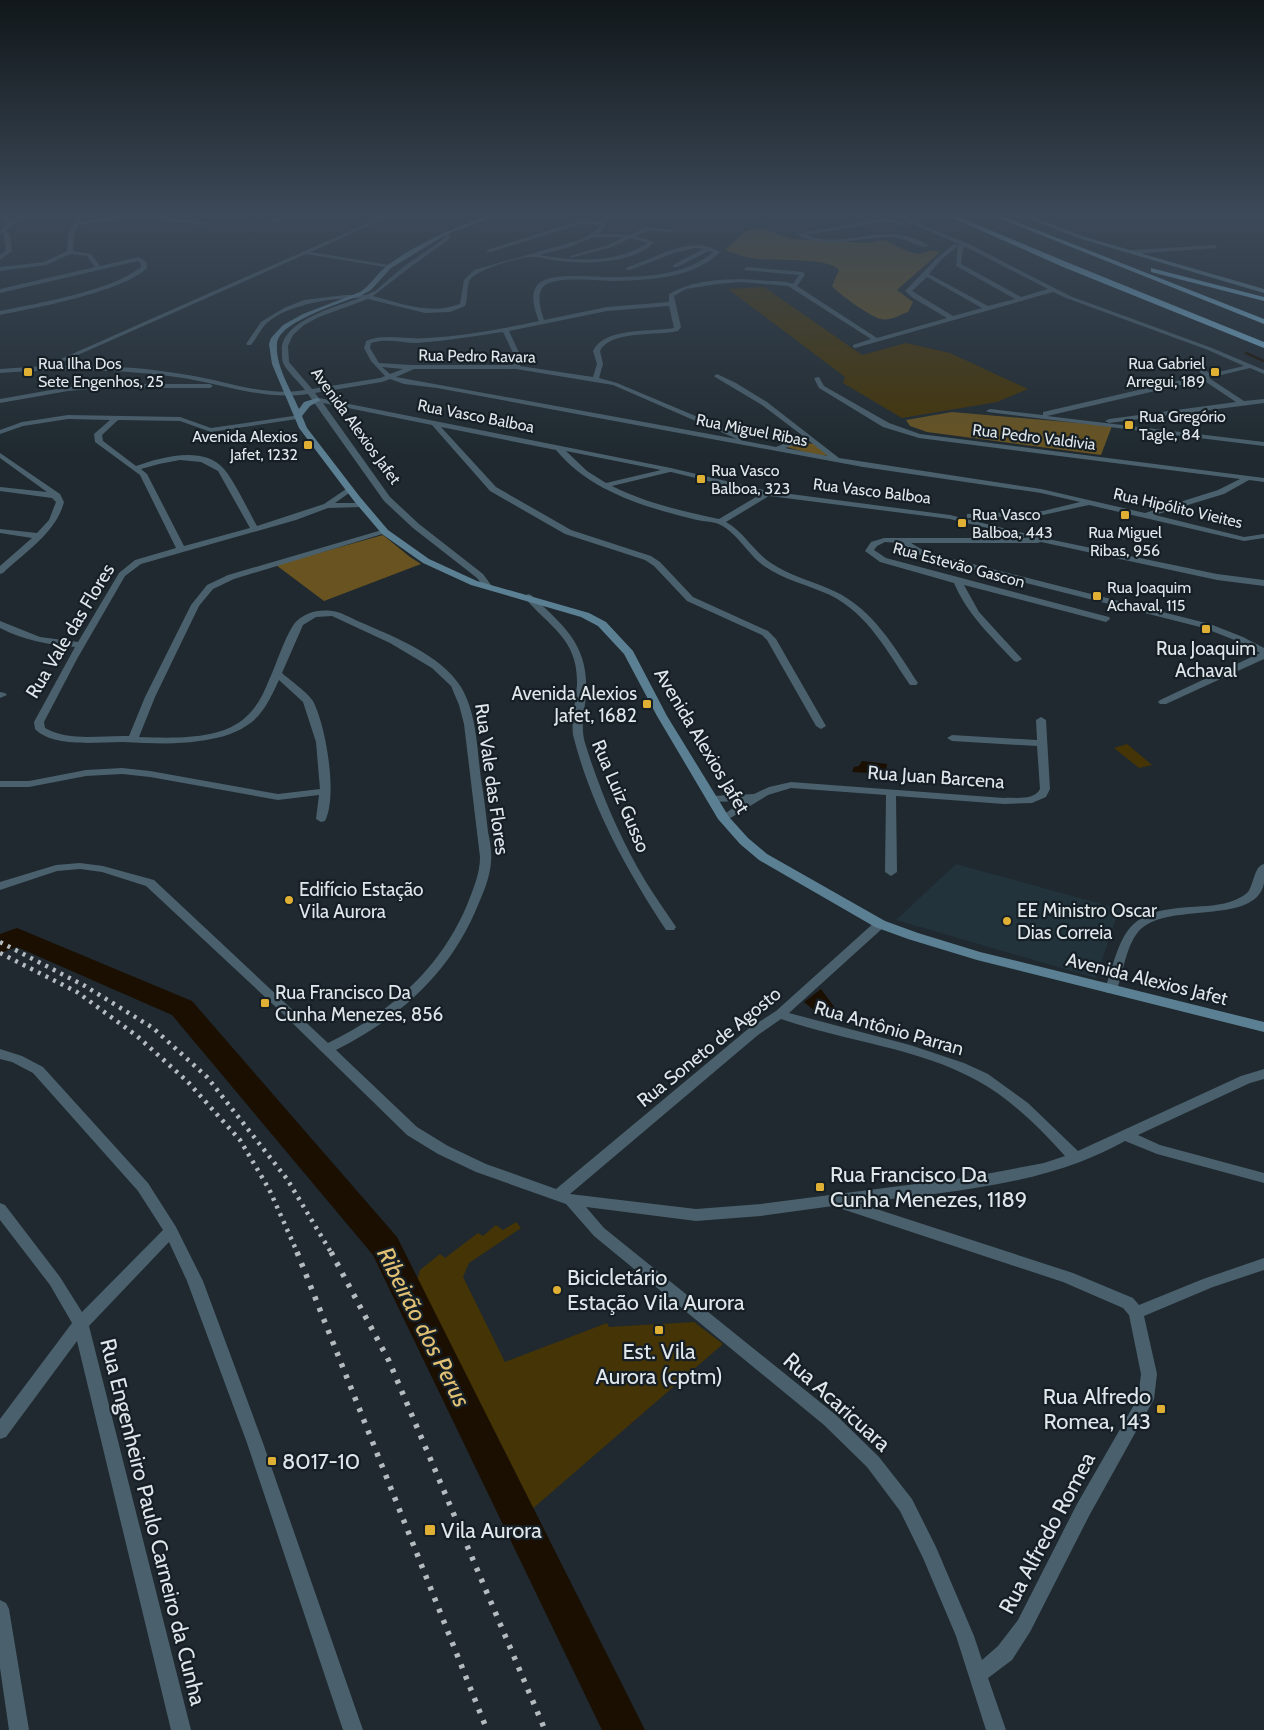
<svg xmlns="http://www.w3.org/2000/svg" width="1264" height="1730" font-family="Cabin,sans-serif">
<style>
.built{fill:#22333c}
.green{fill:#453405}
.forest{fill:#695421}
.water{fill:#1a0f00}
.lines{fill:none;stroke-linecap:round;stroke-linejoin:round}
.stream{stroke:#1a0f00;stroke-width:2.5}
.river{fill:#1a0f00;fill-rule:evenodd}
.street{fill:#4a606c;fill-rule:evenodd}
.secondary{fill:#5c8093;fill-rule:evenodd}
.highway{fill:#75aecc;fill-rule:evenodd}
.rail-far1{stroke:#b4bcc0;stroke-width:4.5;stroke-dasharray:3 5.5;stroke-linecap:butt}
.rail{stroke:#b4bcc0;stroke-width:5.5;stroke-dasharray:4 8;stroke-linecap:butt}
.poi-dot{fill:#dfb034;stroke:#151f25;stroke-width:2}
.labels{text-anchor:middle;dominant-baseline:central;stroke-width:4.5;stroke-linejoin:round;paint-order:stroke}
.far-street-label{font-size:16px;fill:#e0e7eb;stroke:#151f25}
.far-poi-label{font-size:16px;fill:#e0e7eb;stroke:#151f25;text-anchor:start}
.street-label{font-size:19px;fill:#e0e7eb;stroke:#151f25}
.poi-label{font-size:19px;fill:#e0e7eb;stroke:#151f25;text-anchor:start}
.near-poi-label{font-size:22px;fill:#e0e7eb;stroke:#151f25;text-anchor:start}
.near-street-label{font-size:22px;fill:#e0e7eb;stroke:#151f25}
.near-water-label{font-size:24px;font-style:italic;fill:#e3c174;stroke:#151f25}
</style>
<rect width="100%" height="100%" fill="#1f292f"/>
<!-- built -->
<polygon class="built" points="956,864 1123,910 1115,921 1096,978 896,920"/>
<!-- green -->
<g class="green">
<polygon points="764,287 862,355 906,343 950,353 1028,389 997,402 902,418 843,383 845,377 728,289"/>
<polygon points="1127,744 1152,765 1139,768 1114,748"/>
<polygon points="516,1222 521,1228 469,1263 463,1277 505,1362 607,1323 609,1327 694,1322 723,1344 523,1517 417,1281 420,1270 440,1254 445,1258 478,1233 483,1236 496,1225 503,1230"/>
</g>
<!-- forest -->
<g class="forest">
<path d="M761,228L791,239L867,243L884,240L909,252L919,254L933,250L940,252L897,290L913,302L908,312C899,315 891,321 881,319C871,317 840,295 832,286L839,270C827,257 777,261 759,259C747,258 736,254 725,250L746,231Z"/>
<polygon points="952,412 1112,426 1101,455 927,432 910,426 906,420"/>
<polygon points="802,442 814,444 829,456 812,454 786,447"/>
<polygon points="383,535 410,557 421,564 324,601 276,565"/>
</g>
<!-- water -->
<g class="water">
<polygon points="862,761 887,764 886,774 852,772 854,767 859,766"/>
<polygon points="821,989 840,1015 822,1017 804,1002"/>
</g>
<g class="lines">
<!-- stream -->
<polyline class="stream" points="1246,353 1264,361"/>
<!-- river -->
<polygon class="river" points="17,928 192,1001 397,1237 645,1730 602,1730 373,1255 172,1015 17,947 0,953 0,934"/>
<!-- street -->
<g class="street">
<polygon points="1,215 5,215 7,219 13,221 22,215 28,215 6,230 10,235 12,251 0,260 0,255 6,250 3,233 0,234 0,230 9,223 3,221"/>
<path d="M78,215H83L80,222L120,215H142L208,223L205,225L141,218L120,219L78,225L74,235L73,251L91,254L100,266L139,257L146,262L147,268C123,292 34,308 0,315V311C39,303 111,291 141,267V264L138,261L0,293V289L95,267L87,256L71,254L46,265L0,271V267L44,262L67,251L68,235Z"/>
<polygon points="292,215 299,215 269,224 266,222"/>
<path d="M386,215H392L311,252L389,265L391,268L306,254L53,366C98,365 143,367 188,375C227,381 265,397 305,390C299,382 288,373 283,363C282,360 282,355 282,352C279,321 338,306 360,298C334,297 282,305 264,326C259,332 256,339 251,345H247L246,344L261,322L284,308L304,300L345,295H366L375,291L403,267L442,240L445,236L442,233L445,231L451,236L446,242L413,265L373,296C403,304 430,315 460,304L464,280L474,270L580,240L594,232L601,225L581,224L491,252H487V250L581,220L604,221L607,225L599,234L630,235L646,227L673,230L670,232L647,231L635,236L654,242C635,264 585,264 559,261C551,260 541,257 533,257C522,256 475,270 470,280C466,287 468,299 465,306L450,312L425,313L368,299L319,317L304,325L293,335L288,346L289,362L312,389L380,378L385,376L371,361L364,348L366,341C385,333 406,340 427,338C464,336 502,329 539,321C535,311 529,294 538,284C552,271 596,278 614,277C647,277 687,275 713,252L709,251L677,267H673V265L703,249L695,248L674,253L630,270L625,269C631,265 640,263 647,260C669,250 697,237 720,252C695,278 649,280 615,281C599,281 553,275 543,287C536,295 541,311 544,320L607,307L669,302V294C699,277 736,278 769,281C777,281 786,281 793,284L799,275L744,270L746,267L803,272L805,275L797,286L877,338L947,318L913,298L905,291L937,258L954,244L961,245L892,215H898L969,244L1070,296L1212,348L1264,370V374L1250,368L1209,378L1244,401L1264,399V403L1109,423L1105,421L1109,419L1236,402L1203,380L1047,416L1264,442V446L988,412L986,411L990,409L1043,415V412L1199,376L1202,374L1190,362L1193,360L1210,374L1244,366L1208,350L1066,298L1053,292L855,348L853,347V345L871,339L788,286L741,282L717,284L686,289L674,296L681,327L678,331C658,336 610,330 600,351L603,364L599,378L617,383L743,436L744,438L740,440L776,447L803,436L762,405L715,377L714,376L717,374L736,383L767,402L839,458L1041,489L1145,513L1218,490L1240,479L919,438L883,427L819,388L814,378L819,377L824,386L889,423L920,434L1264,478V482L1249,480L1224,494L1155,515L1244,537L1264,534V538L1244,541L1089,505L1043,515L970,518H967V514L1043,511L1080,502L1041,493L863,467L437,388L404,384L390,379L382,382L315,393L319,398L671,468L768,491L950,515L1048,539L1217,574L1264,580V586L1217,580L1041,542L1037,543H911L921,549L941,556L1210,624L1243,637L1264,648V659L1166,704H1160L1158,702L1160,700L1260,653L1237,641L1204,628L935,560L915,553L899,543L885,542L877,546L874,550L886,558L1109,617L1110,619L1106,622L964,585L979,612L1022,659L1017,662L1014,661C991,636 967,614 954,583L880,562L865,551L871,542L884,538H1028L950,519L769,496L726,522C744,532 754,552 771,563C790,576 813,581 834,591C873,609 895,648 918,683L916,685H910C887,651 868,614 830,595C808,585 784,580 764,566C747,554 736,530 716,523C707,521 698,521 689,518C641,506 589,490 556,450L441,427L496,487L571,530L651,556L660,562L693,597L768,631L776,639L826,726L821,729L816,726L767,640L762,635L687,601L654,566L645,560L565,534L490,491L432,425L323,403L390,497L419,524L483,574L491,585L490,587H484L477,578L413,528L384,501L308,394C263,401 221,383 176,377C118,369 59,369 0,373V369L45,366ZM594,237H624L608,245L570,256V258L612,247L631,238L647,243C617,264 575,261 540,255L567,248ZM958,246L956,266L1015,299L988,306L929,274L941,260ZM966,247L1048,289L1021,297L961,264L963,248ZM927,277L982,308L953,316L912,291ZM669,306L674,328C651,332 604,327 593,351L597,364L593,377L520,366L521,357L509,331L607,311ZM503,332L515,357L513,365H412L379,363L370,348L371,343C386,338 402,343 417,343C446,341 474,336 503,332ZM382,367L403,369L390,374ZM414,369H516L613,385L737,439L396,377ZM808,440L828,456L785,448ZM566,451L661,470L606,483L587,471ZM670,472H671L761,494L719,519C682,511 646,503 612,486Z"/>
<polygon points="1027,215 1040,215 1027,218 1024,216"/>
<polygon points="1223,215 1264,215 1264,218 1226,217"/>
<path d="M883,218L893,219L905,224L902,226L890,222H883L806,235C844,251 887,218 929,246C922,250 903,237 893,237C865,236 821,251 797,234Z"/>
<polygon points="1215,245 1217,248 1132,254 1129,252 1132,250"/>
<polygon points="101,384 210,384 213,386 210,388 101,388 68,391 0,403 0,399 68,387"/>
<path d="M68,415L180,417L211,428L300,415V419H297L211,432L180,421L118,420L102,435L103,441L136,466C161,457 204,445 224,469C235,482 248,510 257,526L324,504L349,487H352V491L335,503H362L366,505L362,507L328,508L296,520L141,564L125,576L77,659L44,722L45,728C70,742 101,735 129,736L145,697L191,605L207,585L228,575L382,530L389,532L234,579L213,589L199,606L155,697L139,737C171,738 222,741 247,716C257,707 264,693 269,680C277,663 283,641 294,624C303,613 318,609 332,611C341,612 351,618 360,622C394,637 440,654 461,687C477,714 477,749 481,779C484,796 486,814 488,832C490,841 492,852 491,862C490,877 484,891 478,905C451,972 400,1018 336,1050L417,1127L448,1146L486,1164L556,1189L748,1029L776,1011L876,921H884L886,924L884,927L789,1013L910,1045L964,1063L988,1074L1028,1103L1078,1151L1241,1076L1264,1069V1079L1250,1083L1138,1135L1160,1145L1264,1173V1183L1157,1154L1125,1141C1111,1149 1095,1156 1080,1162C1011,1188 931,1194 858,1203L1073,1273L1133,1298L1139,1305L1203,1279L1264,1258V1270L1213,1287L1144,1316L1157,1374L1154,1399L1089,1516L1030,1632L1012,1660L988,1678L1006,1730H986L956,1636L923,1558L900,1511L867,1467L824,1425L594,1236L566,1204L476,1172L438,1154L407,1135L278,1009L146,886L102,872L80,869L57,871L0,890V882L56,865L80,863L103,866L154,880L328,1043C390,1013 440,969 467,905C473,889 480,874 480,857L464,724L459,705L451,686L432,668L390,643L332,616L316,617L303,625L282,673C290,680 308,693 313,701C326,726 338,796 325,821L321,822L316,819L319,795L278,800L150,777L122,774L86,776L29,787H0V781H29L86,770L122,768L150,771L278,794L320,789L316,742L303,702L279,680C271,697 263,716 246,726C233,735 215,739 199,741C174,745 149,743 123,742C99,742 53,748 35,729L34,722L75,647C49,645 23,640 0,628V621L40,637L78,642L119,573L135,560L176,548L140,475L95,442L94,434L110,420L68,419L23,426L0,434V430L22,422ZM180,460L201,462L218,471L250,528L184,546L147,474L141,469L159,464ZM781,1019C846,1042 917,1047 978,1081C1012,1100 1040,1128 1065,1156L1044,1163L970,1177L761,1204L696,1209L570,1194L758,1035ZM833,1206L1063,1282L1123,1308L1129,1315L1141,1374L1138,1398L1077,1504L1018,1620L998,1646L982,1660L974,1636L936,1547L912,1499L879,1457L836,1415L604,1228L586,1207L696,1221L761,1216Z"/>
<path d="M0,453L60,494L64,502C56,533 25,552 3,573L0,574V566L32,538L0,533V529L37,533L49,520L56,502L52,498L0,491V487L47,492L0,458Z"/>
<path d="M528,594L531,595C564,626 589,645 586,694C585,711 580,725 585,743C600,791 620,839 646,882C656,898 666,912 676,927L674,930H666C626,869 591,806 573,735C571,718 576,701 577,684C578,638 549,627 524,597Z"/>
<polygon points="0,692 5,693 7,695 0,698"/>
<path d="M1041,717L1046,720L1050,789L1046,797L1032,803L1004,804L896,796L897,872L891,876L885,872L886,795L791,788L768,795L724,822L720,821L719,819L720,817L743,801L711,802L706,799L711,796L754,794L769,787L791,782L1004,798C1015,797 1034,801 1040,789L1037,746L952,741L947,738L952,735L1037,740L1036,720Z"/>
<path d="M1264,864C1264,870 1264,877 1264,883C1256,927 1165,900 1138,932C1126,947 1123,972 1117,990L1115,993H1107L1105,990C1123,934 1123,911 1190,907C1204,906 1221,906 1235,900C1239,898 1244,896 1248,892C1254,884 1254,866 1264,864Z"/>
<polygon points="0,1049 22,1056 43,1067 148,1183 176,1227 203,1281 263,1443 363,1730 343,1730 247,1443 187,1281 169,1242 89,1326 191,1730 171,1730 77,1341 6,1437 0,1439 0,1419 72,1323 50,1285 0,1220 0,1203 5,1205 60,1277 82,1312 163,1230 138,1191 33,1073 12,1062 0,1059"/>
<polygon points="0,1600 6,1603 9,1609 29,1730 9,1730 0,1668"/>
</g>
<!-- secondary -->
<g class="secondary">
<path d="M490,215H497L447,234L391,268L371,290L364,294C345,302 278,321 277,344C275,365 291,390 299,409L304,402L317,398L321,400L310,406L302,416L307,428L360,497L388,530L429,559L477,581L589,613L606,622L633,651L667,716L729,817L748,838L767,854L885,921L918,933L980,952L1264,1022V1032L977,960L908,939L875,927L759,860L740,844L718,819L657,716L624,654L598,626L581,617L471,585L423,563L382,534L354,501L299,428L272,364L269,344L271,338L283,325L303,314L360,292C371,285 377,273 388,265C419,242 454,228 490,215Z"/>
<polygon points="1020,215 1027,215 1085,237 1264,289 1264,293 1081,239"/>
</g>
<!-- highway -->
<g class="highway">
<polygon points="946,215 954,215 1069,263 1264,342 1264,348 1063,267"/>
<polygon points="991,215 999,215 1264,319 1264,324"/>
<polygon points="1151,268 1264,297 1264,301 1151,272"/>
</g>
<!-- rail-far1 -->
<g class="rail-far1">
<polyline points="0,942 85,986 153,1028 207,1077 287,1179 332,1254"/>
<polyline points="0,953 77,992 137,1036 187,1081 240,1140 269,1189 298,1254"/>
</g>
<!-- rail -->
<g class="rail">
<polyline points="297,1252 487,1730"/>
<polyline points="331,1252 389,1361 545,1730"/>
</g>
</g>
<!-- sky -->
<linearGradient id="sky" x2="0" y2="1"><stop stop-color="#11171a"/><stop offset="0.47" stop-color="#3c4958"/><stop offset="1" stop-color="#3c4958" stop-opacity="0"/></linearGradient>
<rect width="1264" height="457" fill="url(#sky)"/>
<!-- markers -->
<g class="poi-dot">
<rect x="23" y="367" width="10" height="10" rx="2.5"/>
<rect x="1210" y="367" width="10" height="10" rx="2.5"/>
<rect x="1124" y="420" width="10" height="10" rx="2.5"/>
<rect x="303" y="440" width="10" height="10" rx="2.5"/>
<rect x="696" y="474" width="10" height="10" rx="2.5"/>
<rect x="1120" y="510" width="10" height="10" rx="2.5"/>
<rect x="957" y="518" width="10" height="10" rx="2.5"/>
<rect x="1092" y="591" width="10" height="10" rx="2.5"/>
<rect x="1201" y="624" width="10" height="10" rx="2.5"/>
<rect x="642" y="699" width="10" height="10" rx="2.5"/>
<circle cx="289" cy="900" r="5"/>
<circle cx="1007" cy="921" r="5"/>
<rect x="260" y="998" width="10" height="10" rx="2.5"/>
<rect x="815" y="1182" width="10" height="10" rx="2.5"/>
<circle cx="557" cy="1290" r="5"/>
<rect x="654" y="1325" width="10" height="10" rx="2.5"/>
<rect x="1156" y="1404" width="10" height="10" rx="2.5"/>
<rect x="267" y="1456" width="10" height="10" rx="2.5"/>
<rect x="424" y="1524" width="12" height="12" rx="2.5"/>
</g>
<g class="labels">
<!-- far-street labels -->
<g class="far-street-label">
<text transform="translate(477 356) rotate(1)">Rua Pedro Ravara</text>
<text transform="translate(476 416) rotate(11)">Rua Vasco Balboa</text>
<text transform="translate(356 426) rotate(54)">Avenida Alexios Jafet</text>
<text transform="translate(752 430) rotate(11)">Rua Miguel Ribas</text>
<text transform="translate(1034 437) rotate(7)">Rua Pedro Valdivia</text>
<text transform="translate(872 491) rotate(7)">Rua Vasco Balboa</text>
<text transform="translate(1178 508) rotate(13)">Rua Hipólito Vieites</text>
<text transform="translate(959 565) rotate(15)">Rua Estevão Gascon</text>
</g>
<!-- far-poi labels -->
<g class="far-poi-label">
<text x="38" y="363">Rua Ilha Dos<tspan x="38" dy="18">Sete Engenhos, 25</tspan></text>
<text x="1205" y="363" text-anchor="end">Rua Gabriel<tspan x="1205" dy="18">Arregui, 189</tspan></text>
<text x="1139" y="416">Rua Gregório<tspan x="1139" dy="18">Tagle, 84</tspan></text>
<text x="298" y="436" text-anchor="end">Avenida Alexios<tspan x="298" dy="18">Jafet, 1232</tspan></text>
<text x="711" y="470">Rua Vasco<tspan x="711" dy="18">Balboa, 323</tspan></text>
<text x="972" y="514">Rua Vasco<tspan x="972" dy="18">Balboa, 443</tspan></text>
<text x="1125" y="532" text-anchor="middle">Rua Miguel<tspan x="1125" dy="18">Ribas, 956</tspan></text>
<text x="1107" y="587">Rua Joaquim<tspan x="1107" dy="18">Achaval, 115</tspan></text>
</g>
<!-- street labels -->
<g class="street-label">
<text transform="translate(70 631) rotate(-59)">Rua Vale das Flores</text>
<text transform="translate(702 741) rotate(59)">Avenida Alexios Jafet</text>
<text transform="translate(936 777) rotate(4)">Rua Juan Barcena</text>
<text transform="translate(492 779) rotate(82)">Rua Vale das Flores</text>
<text transform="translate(621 796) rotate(67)">Rua Luiz Gusso</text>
<text transform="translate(1147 979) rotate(14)">Avenida Alexios Jafet</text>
<text transform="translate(889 1028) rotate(16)">Rua Antônio Parran</text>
<text transform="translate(709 1047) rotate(-39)">Rua Soneto de Agosto</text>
</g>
<!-- poi labels -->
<g class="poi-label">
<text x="1206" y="648" text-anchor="middle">Rua Joaquim<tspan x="1206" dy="22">Achaval</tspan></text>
<text x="637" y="693" text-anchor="end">Avenida Alexios<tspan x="637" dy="22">Jafet, 1682</tspan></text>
<text x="299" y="889">Edifício Estação<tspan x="299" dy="22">Vila Aurora</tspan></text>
<text x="1017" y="910">EE Ministro Oscar<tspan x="1017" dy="22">Dias Correia</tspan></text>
<text x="275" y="992">Rua Francisco Da<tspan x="275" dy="22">Cunha Menezes, 856</tspan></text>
</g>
<!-- near-poi labels -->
<g class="near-poi-label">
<text x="830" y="1174">Rua Francisco Da<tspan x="830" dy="25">Cunha Menezes, 1189</tspan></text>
<text x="567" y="1277">Bicicletário<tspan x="567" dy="25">Estação Vila Aurora</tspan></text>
<text x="659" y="1351" text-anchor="middle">Est. Vila<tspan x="659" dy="25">Aurora (cptm)</tspan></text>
<text x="1151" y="1396" text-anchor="end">Rua Alfredo<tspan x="1151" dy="25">Romea, 143</tspan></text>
<text x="282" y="1461">8017-10</text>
<text x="441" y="1530">Vila Aurora</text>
</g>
<!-- near-street labels -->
<g class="near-street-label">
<text transform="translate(837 1402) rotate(42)">Rua Acaricuara</text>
<text transform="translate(153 1522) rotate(76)">Rua Engenheiro Paulo Carneiro da Cunha</text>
<text transform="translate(1047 1533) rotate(-62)">Rua Alfredo Romea</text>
</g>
<!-- near-water labels -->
<g class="near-water-label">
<text transform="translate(424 1327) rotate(63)">Ribeirão dos Perus</text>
</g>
</g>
</svg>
